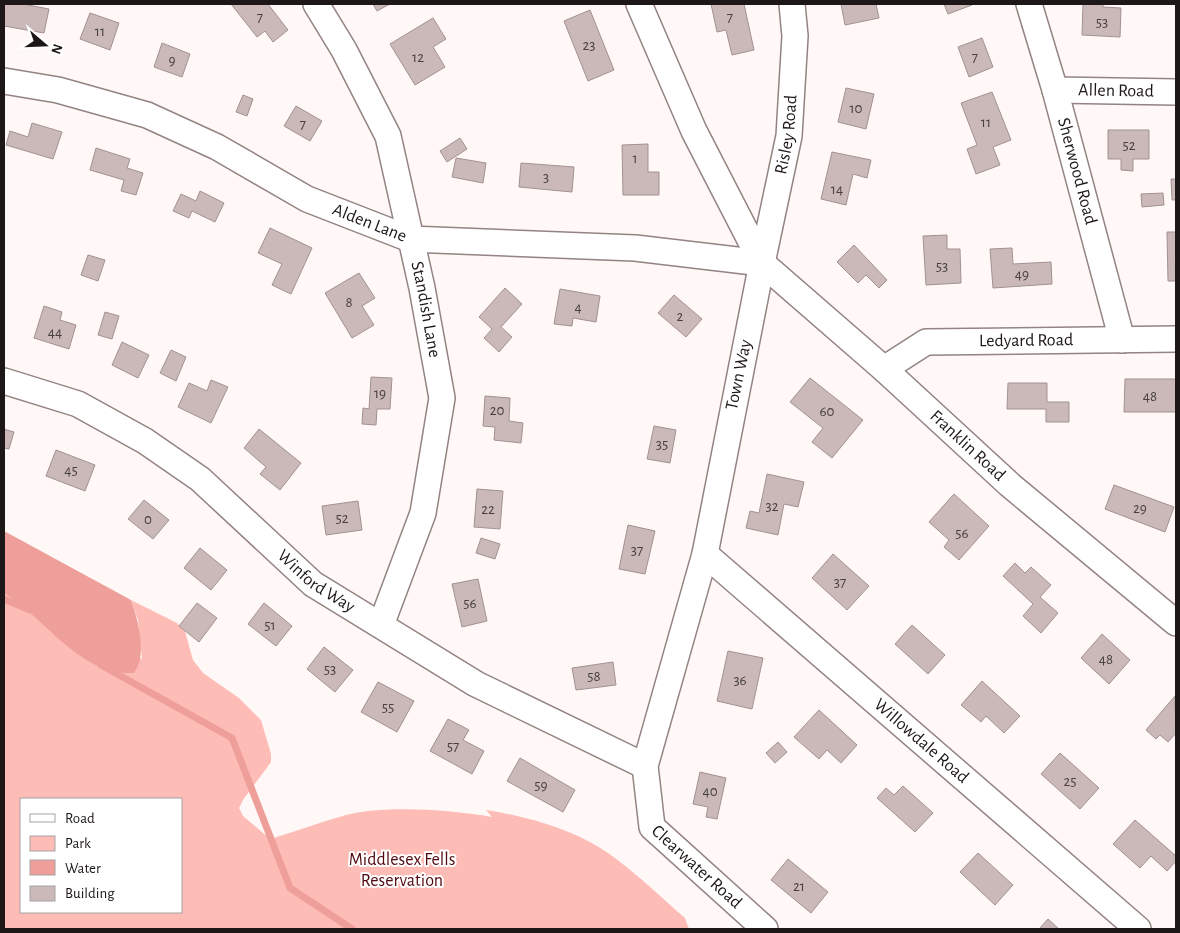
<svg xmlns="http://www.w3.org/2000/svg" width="1180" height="933" font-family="'Alegreya Sans',sans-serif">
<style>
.green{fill:#febcb7;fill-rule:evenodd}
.water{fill:#ef9f9a}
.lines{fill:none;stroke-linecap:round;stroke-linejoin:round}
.stream{stroke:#ef9f9a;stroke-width:7}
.building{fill:#cab9b8;stroke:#a29190}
.minor-casing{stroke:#938382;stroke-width:28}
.minor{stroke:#fff;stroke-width:25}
.labels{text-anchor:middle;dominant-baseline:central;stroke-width:4;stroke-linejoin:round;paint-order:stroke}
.number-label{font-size:15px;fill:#48403f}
.street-label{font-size:18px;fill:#1d1717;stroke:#fff}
.park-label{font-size:18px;fill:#510a0f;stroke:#fff}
</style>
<rect width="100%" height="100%" fill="#fff8f7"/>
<!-- green -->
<path class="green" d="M4,593L142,659L138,620L131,600L177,623L185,631L193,660L203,673L239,698L261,720L271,754V762L243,800L239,808L243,816L270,839C295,832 320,822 346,815C388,805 450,810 492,817L486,810C530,817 578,830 615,858C639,876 662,898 685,918L689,929H4ZM21,799H181V912H21Z"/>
<!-- water -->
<path class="water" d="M4,531L131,600C138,620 148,655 134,673C78,675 47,619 4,593Z"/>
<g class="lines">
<!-- stream -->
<g class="stream">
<polyline points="4,599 30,610"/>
<polyline points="101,665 232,738 290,888 352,929"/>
</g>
</g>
<!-- building -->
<g class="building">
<polygon points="4,4 23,4 49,9 44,33 4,26"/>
<polygon points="231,4 268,4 288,30 273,42 265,31 257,37"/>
<polygon points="373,4 390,4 377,11"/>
<polygon points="711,4 744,4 754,50 732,55 726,30 717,32"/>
<polygon points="841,4 876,4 879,18 845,25"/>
<polygon points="944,4 971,4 972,5 948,14"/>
<polygon points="1083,4 1103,4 1103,7 1121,8 1120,37 1082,35"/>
<polygon points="590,10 614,70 588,81 564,21"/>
<polygon points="90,13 119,23 110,50 80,39"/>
<polygon points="433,18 446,39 433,47 445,67 415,85 390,44"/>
<polygon points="982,38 993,67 969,77 958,47"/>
<polygon points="162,43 190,54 182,77 154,67"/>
<polygon points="846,88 874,94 866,129 838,122"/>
<polygon points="992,92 1011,140 993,147 1000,165 976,174 967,149 977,145 961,103"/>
<polygon points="243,95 253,99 247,116 236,112"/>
<polygon points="296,106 322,121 310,141 284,126"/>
<polygon points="32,123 62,132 53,159 6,145 10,131 28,137"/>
<polygon points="1108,130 1149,130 1149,159 1133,159 1133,171 1121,170 1121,159 1108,159"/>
<polygon points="460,138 467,149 447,162 440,151"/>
<polygon points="648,144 648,172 659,172 659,195 623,195 622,145"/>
<polygon points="96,148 130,159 127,168 143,173 136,195 121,191 124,180 90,170"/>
<polygon points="832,152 871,160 867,178 853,174 846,205 821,199"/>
<polygon points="456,158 486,163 483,183 452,177"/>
<polygon points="521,163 574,167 572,192 519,187"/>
<polygon points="1171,179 1176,179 1176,200 1172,200"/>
<polygon points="200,191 224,203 215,222 192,211 189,218 173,211 181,194 196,201"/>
<polygon points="1163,193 1164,205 1142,207 1141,194"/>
<polygon points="270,228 312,248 291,294 272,285 282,264 258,253"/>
<polygon points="1167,232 1176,232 1176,281 1168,281"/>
<polygon points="947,235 947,249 960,249 961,283 926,285 923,236"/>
<polygon points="854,245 887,280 879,288 866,275 858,283 837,262"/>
<polygon points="1012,248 1013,264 1051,262 1052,284 993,288 990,249"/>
<polygon points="88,255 105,260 98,281 81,275"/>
<polygon points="359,273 375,298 362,306 374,325 352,338 325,293"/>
<polygon points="505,288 522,304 501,327 512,337 499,352 484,338 492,329 479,317"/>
<polygon points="560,289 600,296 596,322 573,318 572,326 554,324"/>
<polygon points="674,295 702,319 686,337 658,313"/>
<polygon points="44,306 62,312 60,320 76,325 69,349 34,338"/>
<polygon points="105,312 119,316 112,339 98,335"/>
<polygon points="122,342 149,355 138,378 112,365"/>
<polygon points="171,350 186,357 176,381 160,373"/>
<polygon points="371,377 392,378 390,409 377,409 376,425 362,424 363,408 369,409"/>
<polygon points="810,378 863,420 832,458 812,442 823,428 790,402"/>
<polygon points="1125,379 1176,379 1176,412 1124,412"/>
<polygon points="211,380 228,387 211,423 178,407 189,383 207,391"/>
<polygon points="1008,383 1047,383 1047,402 1069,402 1069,422 1046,422 1046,409 1007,409"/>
<polygon points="485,396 510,398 509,421 523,423 521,443 494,440 495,427 483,426"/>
<polygon points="654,426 676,430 670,463 647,459"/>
<polygon points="4,429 14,432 9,449 4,448"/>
<polygon points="259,429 301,463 280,490 260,474 266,467 244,448"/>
<polygon points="56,450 95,465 85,491 46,476"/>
<polygon points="767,474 804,482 798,507 784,504 778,535 746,528 750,511 759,513"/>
<polygon points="1114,485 1174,507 1165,532 1105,509"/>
<polygon points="477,489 503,491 500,529 474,527"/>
<polygon points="954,494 989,526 959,560 944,547 949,540 929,522"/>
<polygon points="144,500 169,520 153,539 128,519"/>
<polygon points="358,501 362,530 326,535 322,506"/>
<polygon points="628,525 655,531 645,574 619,569"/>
<polygon points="481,538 500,544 495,559 476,553"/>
<polygon points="200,548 227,570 211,590 184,568"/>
<polygon points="833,554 869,586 847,610 812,578"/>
<polygon points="1015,563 1025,573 1031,567 1051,585 1040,597 1058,613 1041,633 1023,616 1033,604 1003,576"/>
<polygon points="478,579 487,621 462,627 452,584"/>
<polygon points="197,603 217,618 199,642 179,626"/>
<polygon points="264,603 292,626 276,646 248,624"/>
<polygon points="912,625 945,655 928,674 895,644"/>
<polygon points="1102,634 1130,660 1109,684 1081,658"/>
<polygon points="324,647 353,670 335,692 307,669"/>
<polygon points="728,651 763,658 752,709 717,701"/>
<polygon points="613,662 616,685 576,690 572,668"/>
<polygon points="982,681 1020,716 1004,733 986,716 981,722 961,705"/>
<polygon points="378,682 414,701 397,732 361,712"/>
<polygon points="1175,696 1176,733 1168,742 1160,735 1156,739 1146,730"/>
<polygon points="819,710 857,745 841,763 827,750 819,759 794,737"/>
<polygon points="448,719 469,730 463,740 484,751 472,774 430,751"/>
<polygon points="778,742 787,752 775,763 766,753"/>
<polygon points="1060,753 1099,788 1080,809 1041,774"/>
<polygon points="520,758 575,790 563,812 507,781"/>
<polygon points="700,772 726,778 717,819 706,817 708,807 693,804"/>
<polygon points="903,786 933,813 915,832 877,798 886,788 894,795"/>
<polygon points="1135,820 1176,856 1176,861 1167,871 1151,856 1140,868 1113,844"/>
<polygon points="978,853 1013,885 995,905 960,872"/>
<polygon points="788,859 828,892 811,913 771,880"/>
<polygon points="1048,919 1059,929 1039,929"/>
</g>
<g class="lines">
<!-- minor casing -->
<g class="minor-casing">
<g id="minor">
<path id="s1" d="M316,4L344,50L388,136L422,288L442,398L423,513L381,625"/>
<path id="s2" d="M639,4L694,131L762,263L705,554L645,766L652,827L765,929"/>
<path id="s3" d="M1029,4L1055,90L1122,340"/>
<path id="s4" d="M4,81L58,90L147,115L217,147L307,199L410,239L635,248L762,263"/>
<path id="s5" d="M1055,90L1176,92"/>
<path id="s6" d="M762,263L884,369L1010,485L1176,623"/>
<path id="s7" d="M762,263L789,136L795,36L792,4"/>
<path id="s8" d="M884,369L926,342L1176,339"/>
<path id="s9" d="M4,381L78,404L145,441L200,479L313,584L476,684L645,766"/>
<path id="s10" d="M705,554L1138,929"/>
</g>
</g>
<!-- minor -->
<use href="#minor" class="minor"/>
</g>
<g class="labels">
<!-- number labels -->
<g class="number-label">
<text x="260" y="17">7</text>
<text x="730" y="17">7</text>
<text x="1102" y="22">53</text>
<text x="100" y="31">11</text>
<text x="589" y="45">23</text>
<text x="418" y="57">12</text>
<text x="975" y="57">7</text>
<text x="172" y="60">9</text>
<text x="856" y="108">10</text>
<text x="986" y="122">11</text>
<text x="303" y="124">7</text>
<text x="1129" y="145">52</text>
<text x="635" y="158">1</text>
<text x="546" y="177">3</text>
<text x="837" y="189">14</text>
<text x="942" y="266">53</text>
<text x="1022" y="274">49</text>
<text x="349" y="302">8</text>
<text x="578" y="307">4</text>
<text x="680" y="316">2</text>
<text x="55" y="332">44</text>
<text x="380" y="393">19</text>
<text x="1150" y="396">48</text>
<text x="497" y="410">20</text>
<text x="827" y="411">60</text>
<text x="662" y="444">35</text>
<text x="71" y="470">45</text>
<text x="772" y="506">32</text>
<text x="1140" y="508">29</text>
<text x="488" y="509">22</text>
<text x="342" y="518">52</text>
<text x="148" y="519">0</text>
<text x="962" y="533">56</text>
<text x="637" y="550">37</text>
<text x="840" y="582">37</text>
<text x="470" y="603">56</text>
<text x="270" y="625">51</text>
<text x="1106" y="659">48</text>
<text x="330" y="669">53</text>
<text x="594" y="676">58</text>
<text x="740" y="680">36</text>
<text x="388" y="707">55</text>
<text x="453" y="746">57</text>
<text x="1070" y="781">25</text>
<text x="541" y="785">59</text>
<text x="710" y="791">40</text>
<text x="799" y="886">21</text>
</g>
<!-- street labels -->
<g class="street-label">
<text stroke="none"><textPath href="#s5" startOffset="61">Allen Road</textPath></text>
<text stroke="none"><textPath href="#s7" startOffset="131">Risley Road</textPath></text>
<text stroke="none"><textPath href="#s3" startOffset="174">Sherwood Road</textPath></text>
<text stroke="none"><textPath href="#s4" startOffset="395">Alden Lane</textPath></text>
<text stroke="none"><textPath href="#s1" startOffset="328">Standish Lane</textPath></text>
<text stroke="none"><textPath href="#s8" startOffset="150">Ledyard Road</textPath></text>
<text transform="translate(739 375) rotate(-78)">Town Way</text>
<text stroke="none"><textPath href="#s6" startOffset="275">Franklin Road</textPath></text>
<text stroke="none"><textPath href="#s9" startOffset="376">Winford Way</textPath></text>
<text stroke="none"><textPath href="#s10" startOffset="286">Willowdale Road</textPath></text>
<text stroke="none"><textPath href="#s2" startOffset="925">Clearwater Road</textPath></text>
</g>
<!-- park labels -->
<g class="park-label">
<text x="402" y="860">Middlesex Fells<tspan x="402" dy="21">Reservation</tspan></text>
</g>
</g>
<!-- border -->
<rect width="1180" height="933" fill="none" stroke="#1d1717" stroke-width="10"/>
<!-- legend -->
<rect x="20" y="798" width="162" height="115" fill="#ffffff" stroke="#a5a2a2"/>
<rect x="30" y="814" width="25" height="8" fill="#ffffff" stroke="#a5a2a2"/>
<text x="65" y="823" font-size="15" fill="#1d1717">Road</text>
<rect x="30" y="836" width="25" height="15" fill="#febcb7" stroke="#a5a2a2"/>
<text x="65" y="848" font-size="15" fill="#1d1717">Park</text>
<rect x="30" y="860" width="25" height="15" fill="#ef9f9a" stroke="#a5a2a2"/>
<text x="65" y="873" font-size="15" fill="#1d1717">Water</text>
<rect x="30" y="886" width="25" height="15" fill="#cab9b8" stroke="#a5a2a2"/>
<text x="65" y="898" font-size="15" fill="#1d1717">Building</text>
<!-- north arrow -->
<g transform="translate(45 45) rotate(109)" stroke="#ffffff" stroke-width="4" paint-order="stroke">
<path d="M0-4L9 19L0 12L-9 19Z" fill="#1d1717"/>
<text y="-8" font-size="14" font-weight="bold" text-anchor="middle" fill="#1d1717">N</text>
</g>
</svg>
